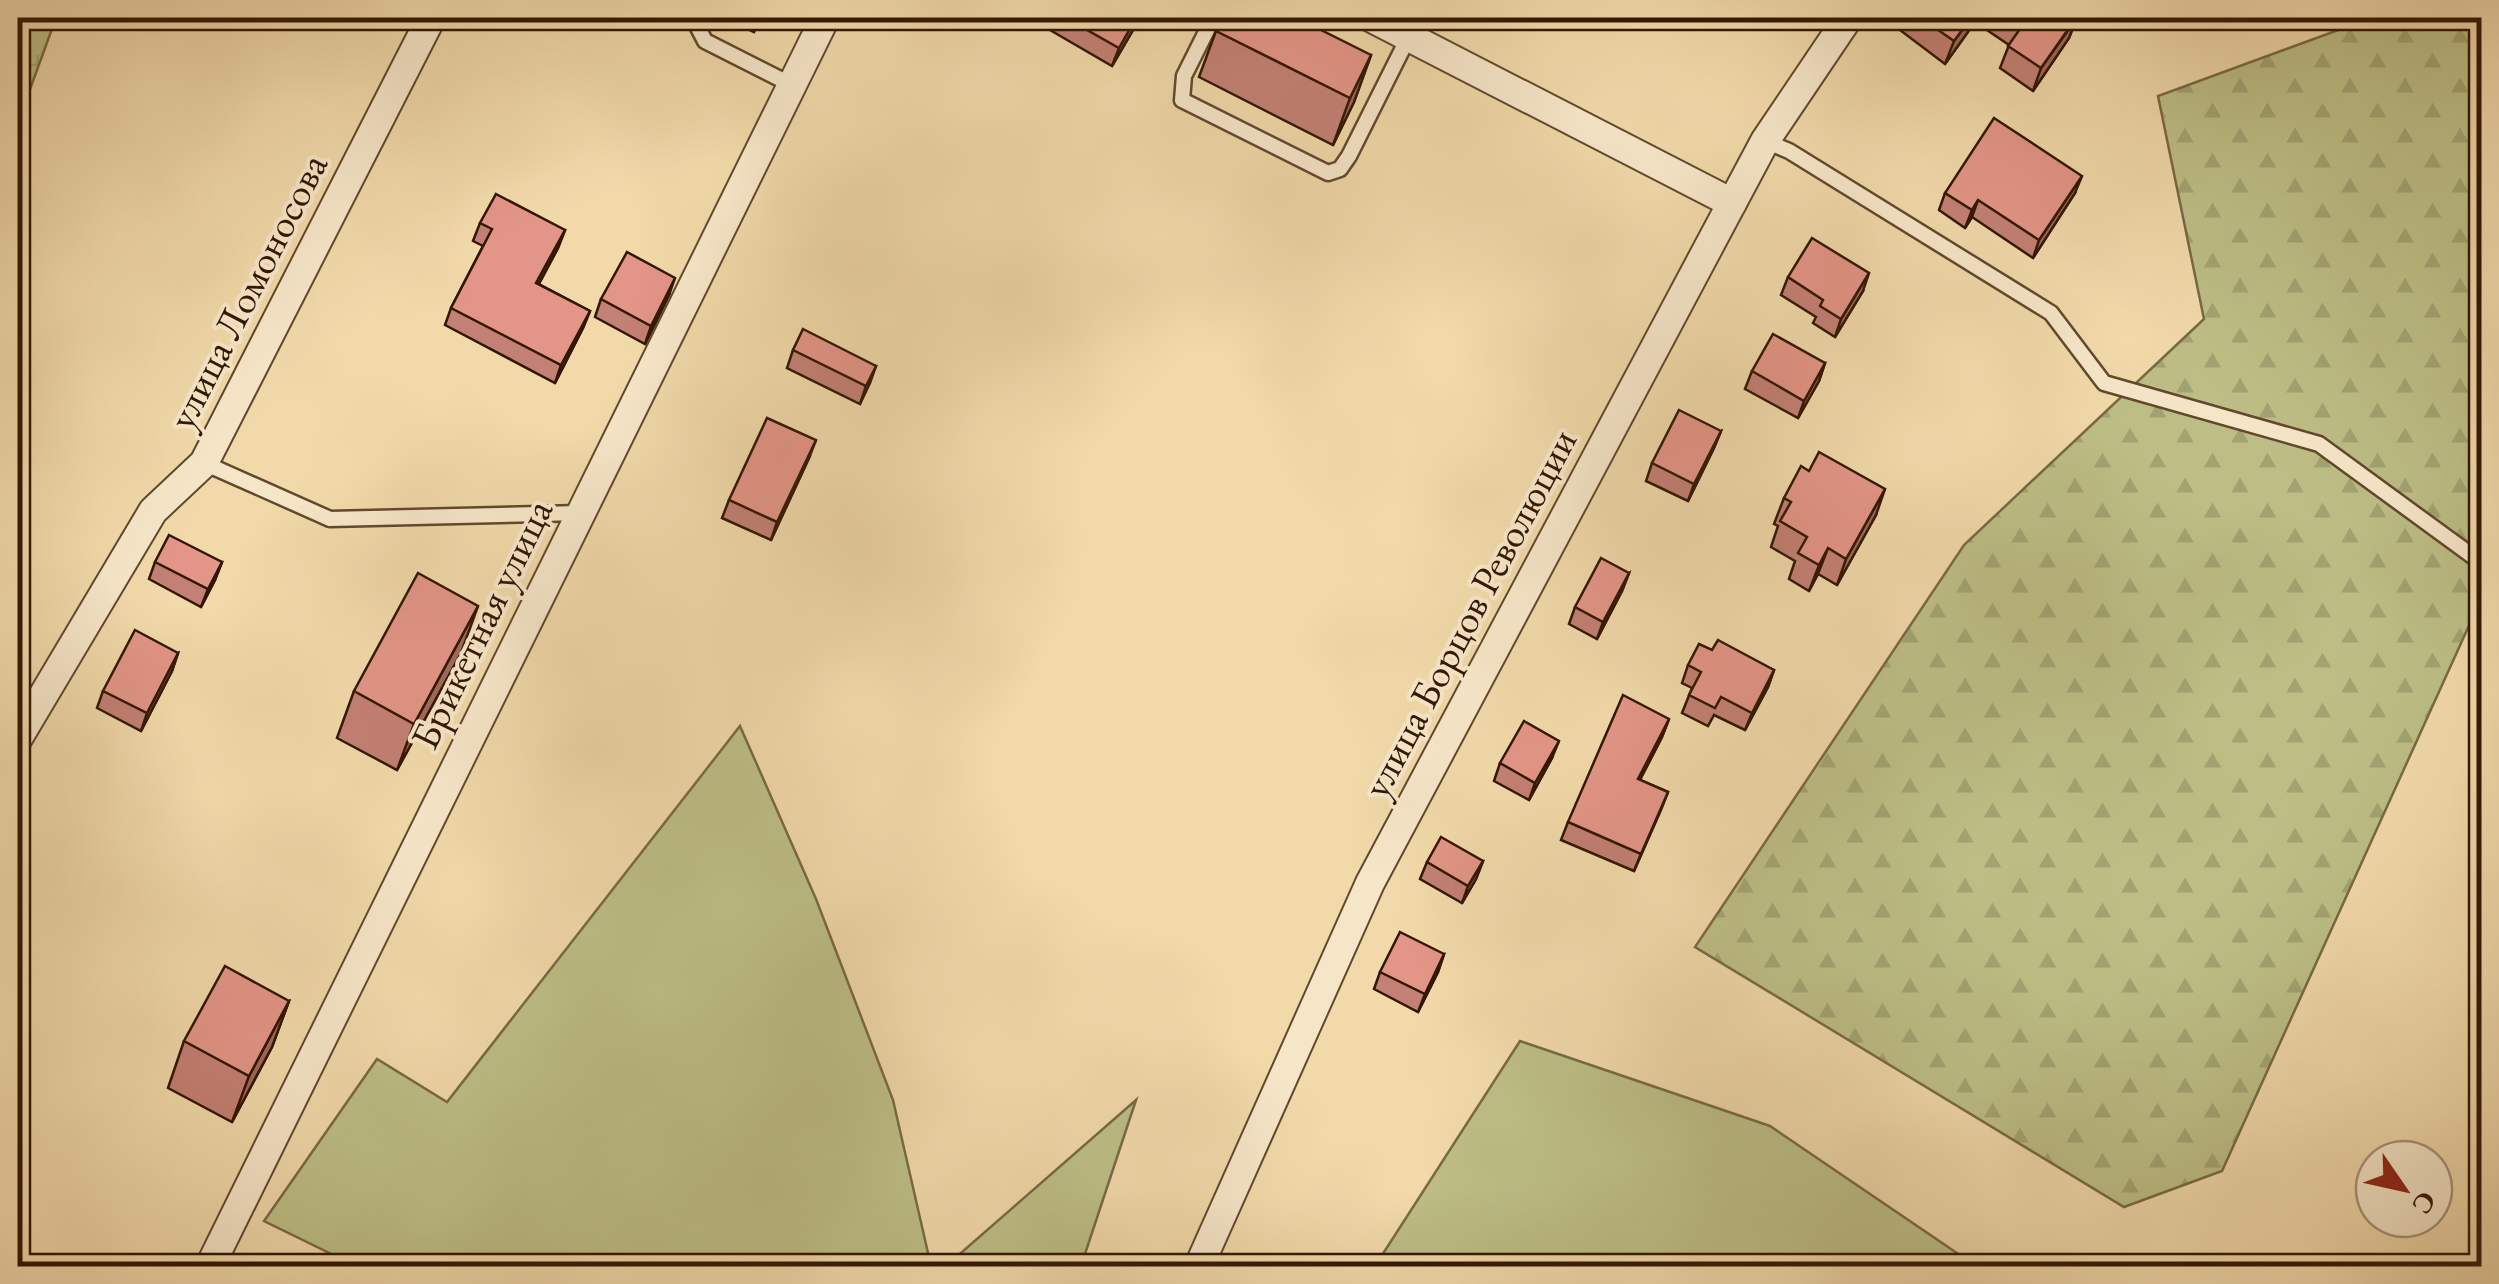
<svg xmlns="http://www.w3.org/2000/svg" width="2499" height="1284" font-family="'EB Garamond',serif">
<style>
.green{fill:#bdbe86;stroke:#786a44;stroke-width:2.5}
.forest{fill:url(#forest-firs);stroke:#786a44;stroke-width:2.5}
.wetland{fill:url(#wetland-marsh);stroke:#786a44;stroke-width:2.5}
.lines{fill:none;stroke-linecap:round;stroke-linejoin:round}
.service-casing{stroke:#62482c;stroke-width:19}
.minor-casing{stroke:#62482c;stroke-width:32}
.service{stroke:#f6e6c8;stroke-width:14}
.minor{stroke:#f6e6c8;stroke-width:28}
.wall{fill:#c38074;stroke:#321702;stroke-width:2.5}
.shaded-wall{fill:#9f685e;stroke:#321702;stroke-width:2.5}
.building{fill:#e39587;stroke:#321702;stroke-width:2.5}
.labels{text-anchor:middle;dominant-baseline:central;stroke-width:8;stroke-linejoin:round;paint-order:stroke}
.street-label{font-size:40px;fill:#321702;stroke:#f6e6c8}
</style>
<defs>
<pattern id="forest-firs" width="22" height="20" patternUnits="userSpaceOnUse" patternTransform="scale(2.5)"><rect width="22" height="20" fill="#bdbe86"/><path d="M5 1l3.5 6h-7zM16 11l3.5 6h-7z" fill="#a3a372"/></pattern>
<pattern id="wetland-marsh" width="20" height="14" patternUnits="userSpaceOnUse" patternTransform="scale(2.5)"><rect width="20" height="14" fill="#bdbe86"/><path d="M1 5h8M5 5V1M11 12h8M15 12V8" fill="none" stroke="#a3a372"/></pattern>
</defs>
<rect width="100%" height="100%" fill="#f1d9aa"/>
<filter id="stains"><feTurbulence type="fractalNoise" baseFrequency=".002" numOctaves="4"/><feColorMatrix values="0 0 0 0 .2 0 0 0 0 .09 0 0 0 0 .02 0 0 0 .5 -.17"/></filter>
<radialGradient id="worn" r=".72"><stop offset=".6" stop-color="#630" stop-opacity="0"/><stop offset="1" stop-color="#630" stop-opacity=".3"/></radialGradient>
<!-- green -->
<g class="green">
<polygon points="740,726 816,899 893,1100 931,1266 356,1266 264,1221 377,1059 447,1102"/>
<polygon points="1520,1041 1770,1126 1976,1266 1375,1266"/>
<polygon points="1136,1100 1081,1266 946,1266"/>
</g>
<!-- forest -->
<polygon class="forest" points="2371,18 2481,18 2481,599 2222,1171 2124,1207 1695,947 1964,545 2204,319 2158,96"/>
<!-- wetland -->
<polygon class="wetland" points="18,18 56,18 18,122"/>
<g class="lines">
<!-- service casing -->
<g class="service-casing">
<g id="service">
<polyline points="693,18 705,41 790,84"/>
<polyline points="1213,18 1184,76 1182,100 1328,173 1340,169 1349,156 1409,36"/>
<polyline points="1765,141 1789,151 2051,313 2104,383 2319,444 2482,563"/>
<polyline points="204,463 330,519 580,513"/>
</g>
</g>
<!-- minor casing -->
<g class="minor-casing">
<g id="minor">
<polyline points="1372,18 1732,203"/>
<polyline points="18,738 153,511 204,463 431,18"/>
<polyline points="210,1266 825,18"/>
<polyline points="1199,1266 1370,883 1765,141 1848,18"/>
</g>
</g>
<!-- service -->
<use href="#service" class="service"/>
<!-- minor -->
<use href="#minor" class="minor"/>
</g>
<!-- wall -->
<g class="wall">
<polygon points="724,18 761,18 754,32"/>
<polygon points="1055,18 1140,18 1112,66 1050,30"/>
<polygon points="1904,18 2077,18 2069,38 2033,91 2000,68 2009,45 1975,22 1945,64 1900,30"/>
<polygon points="1216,31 1371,55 1354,102 1333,145 1199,77"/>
<polygon points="1945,193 2075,193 2033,258 1972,217 1965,228 1939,210"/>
<polygon points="480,223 565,230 558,248 539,284 590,311 583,328 555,383 445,325 451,308 483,246 473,241"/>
<polygon points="1788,277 1863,291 1835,337 1813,323 1816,317 1781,295"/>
<polygon points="669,295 645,344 595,317 601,299"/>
<polygon points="793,350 876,366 860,404 787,368"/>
<polygon points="1825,363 1819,381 1798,418 1745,389 1752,371"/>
<polygon points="1721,431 1714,448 1688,501 1646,481 1652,463"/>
<polygon points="809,458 771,540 722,518 729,500"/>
<polygon points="1784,498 1876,515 1837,585 1818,574 1809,591 1789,579 1795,561 1771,547 1778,526 1774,524"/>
<polygon points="155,562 222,562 215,580 201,607 149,579"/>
<polygon points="1629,573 1622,591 1597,639 1569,624 1575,607"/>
<polygon points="1712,650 1774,670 1768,687 1745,730 1714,715 1708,726 1682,713 1692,688 1682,683 1688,665"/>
<polygon points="178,653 172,671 141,731 97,708 103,691"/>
<polygon points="461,653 397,770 337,738 354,691"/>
<polygon points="1669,719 1662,737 1640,780 1668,792 1634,871 1561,840 1568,822"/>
<polygon points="1552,758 1529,800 1494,781 1500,763"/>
<polygon points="1483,861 1476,879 1462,903 1420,879 1427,862"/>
<polygon points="1444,954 1438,972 1418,1012 1374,989 1380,972"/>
<polygon points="289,1001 272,1047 232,1122 168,1088 184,1041"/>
</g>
<!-- shaded-wall -->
<g class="shaded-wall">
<polygon points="1136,18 1140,18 1112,66 1119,48"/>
<polygon points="1971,18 1977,18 1975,22 1945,64 1954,41"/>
<polygon points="2077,18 2069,38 2033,91 2041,68"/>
<polygon points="1371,55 1354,102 1333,145 1350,98"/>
<polygon points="2082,176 2075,193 2033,258 2039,240"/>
<polygon points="1978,200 1972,217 1965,228 1972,210"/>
<polygon points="565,230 558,248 530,300 536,283"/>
<polygon points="1869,273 1863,291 1835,337 1841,319"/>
<polygon points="675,278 669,295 645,344 651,326"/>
<polygon points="590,311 583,328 555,383 561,365"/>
<polygon points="1825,363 1819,381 1798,418 1804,401"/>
<polygon points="876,366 870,383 860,404 866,386"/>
<polygon points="1721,431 1714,448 1688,501 1694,484"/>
<polygon points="816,440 809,458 771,540 777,522"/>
<polygon points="1885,489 1876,515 1837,585 1846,559"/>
<polygon points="1828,548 1818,574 1809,591 1819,565"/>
<polygon points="222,562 215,580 201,607 208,589"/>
<polygon points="1629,573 1622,591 1597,639 1603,622"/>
<polygon points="478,606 461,653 397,770 414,724"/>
<polygon points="178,653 172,671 141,731 147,713"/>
<polygon points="1774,670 1768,687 1745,730 1752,713"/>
<polygon points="1669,719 1662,737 1631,797 1638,779"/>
<polygon points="1559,741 1552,758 1529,800 1535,783"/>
<polygon points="1668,792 1661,810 1634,871 1641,854"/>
<polygon points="1483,861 1476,879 1462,903 1468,886"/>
<polygon points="1444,954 1438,972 1418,1012 1425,994"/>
<polygon points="289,1001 272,1047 232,1122 249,1076"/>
</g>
<!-- building -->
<g class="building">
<polygon points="1066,18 1136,18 1119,48"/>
<polygon points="1223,18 1297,18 1371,55 1350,98 1216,31"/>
<polygon points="1921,18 1971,18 1954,41"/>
<polygon points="2009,18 2076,18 2041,68 2008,46 2022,26"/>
<polygon points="1994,118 2082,176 2039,240 1978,200 1972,210 1945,193"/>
<polygon points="496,194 565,230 536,283 590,311 561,365 451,308 492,229 480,223"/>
<polygon points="1812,238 1869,273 1841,319 1820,306 1823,300 1788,277"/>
<polygon points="627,252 675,278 651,326 601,299"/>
<polygon points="803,329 876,366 866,386 793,350"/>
<polygon points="1773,334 1825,363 1804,401 1752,371"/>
<polygon points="1679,410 1721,431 1694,484 1652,463"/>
<polygon points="767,418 816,440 777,522 729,500"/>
<polygon points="1819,452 1885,489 1846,559 1828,548 1819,565 1798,553 1807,537 1780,521 1791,502 1784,498 1801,466 1809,471"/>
<polygon points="169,535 222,562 208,589 155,562"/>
<polygon points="1601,558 1629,573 1603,622 1575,607"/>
<polygon points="418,573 478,606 414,724 354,691"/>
<polygon points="135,630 178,653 147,713 103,691"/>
<polygon points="1718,640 1774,670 1752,713 1721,697 1715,708 1689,695 1701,672 1688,665 1699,644 1712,650"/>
<polygon points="1623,695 1669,719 1638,779 1668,792 1641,854 1568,822"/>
<polygon points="1524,721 1559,741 1535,783 1500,763"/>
<polygon points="1441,837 1483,861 1468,886 1427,862"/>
<polygon points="1400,932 1444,954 1425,994 1380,972"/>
<polygon points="225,966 289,1001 249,1076 184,1041"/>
</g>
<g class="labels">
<!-- street labels -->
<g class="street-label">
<text transform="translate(247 291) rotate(-63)">улица Ломоносова</text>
<text transform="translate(1469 613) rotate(-62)">улица Борцов Революции</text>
<text transform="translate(481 624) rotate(-64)">Брикетная улица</text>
</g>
</g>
<!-- margin -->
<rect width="2499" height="1284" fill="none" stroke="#f1d9aa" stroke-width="60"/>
<rect x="20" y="20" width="2459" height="1244" fill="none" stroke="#321702" stroke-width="5"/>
<rect x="30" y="30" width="2439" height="1224" fill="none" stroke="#321702" stroke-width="2.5"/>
<!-- north arrow -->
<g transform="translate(2404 1189) rotate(124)"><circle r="48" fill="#f6e6c8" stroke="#a89379" stroke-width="2.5"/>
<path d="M0-8L18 38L0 25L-18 38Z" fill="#8f2418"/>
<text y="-15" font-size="28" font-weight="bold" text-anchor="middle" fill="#321702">С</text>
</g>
<rect width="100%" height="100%" filter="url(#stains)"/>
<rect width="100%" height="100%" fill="url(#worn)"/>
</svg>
